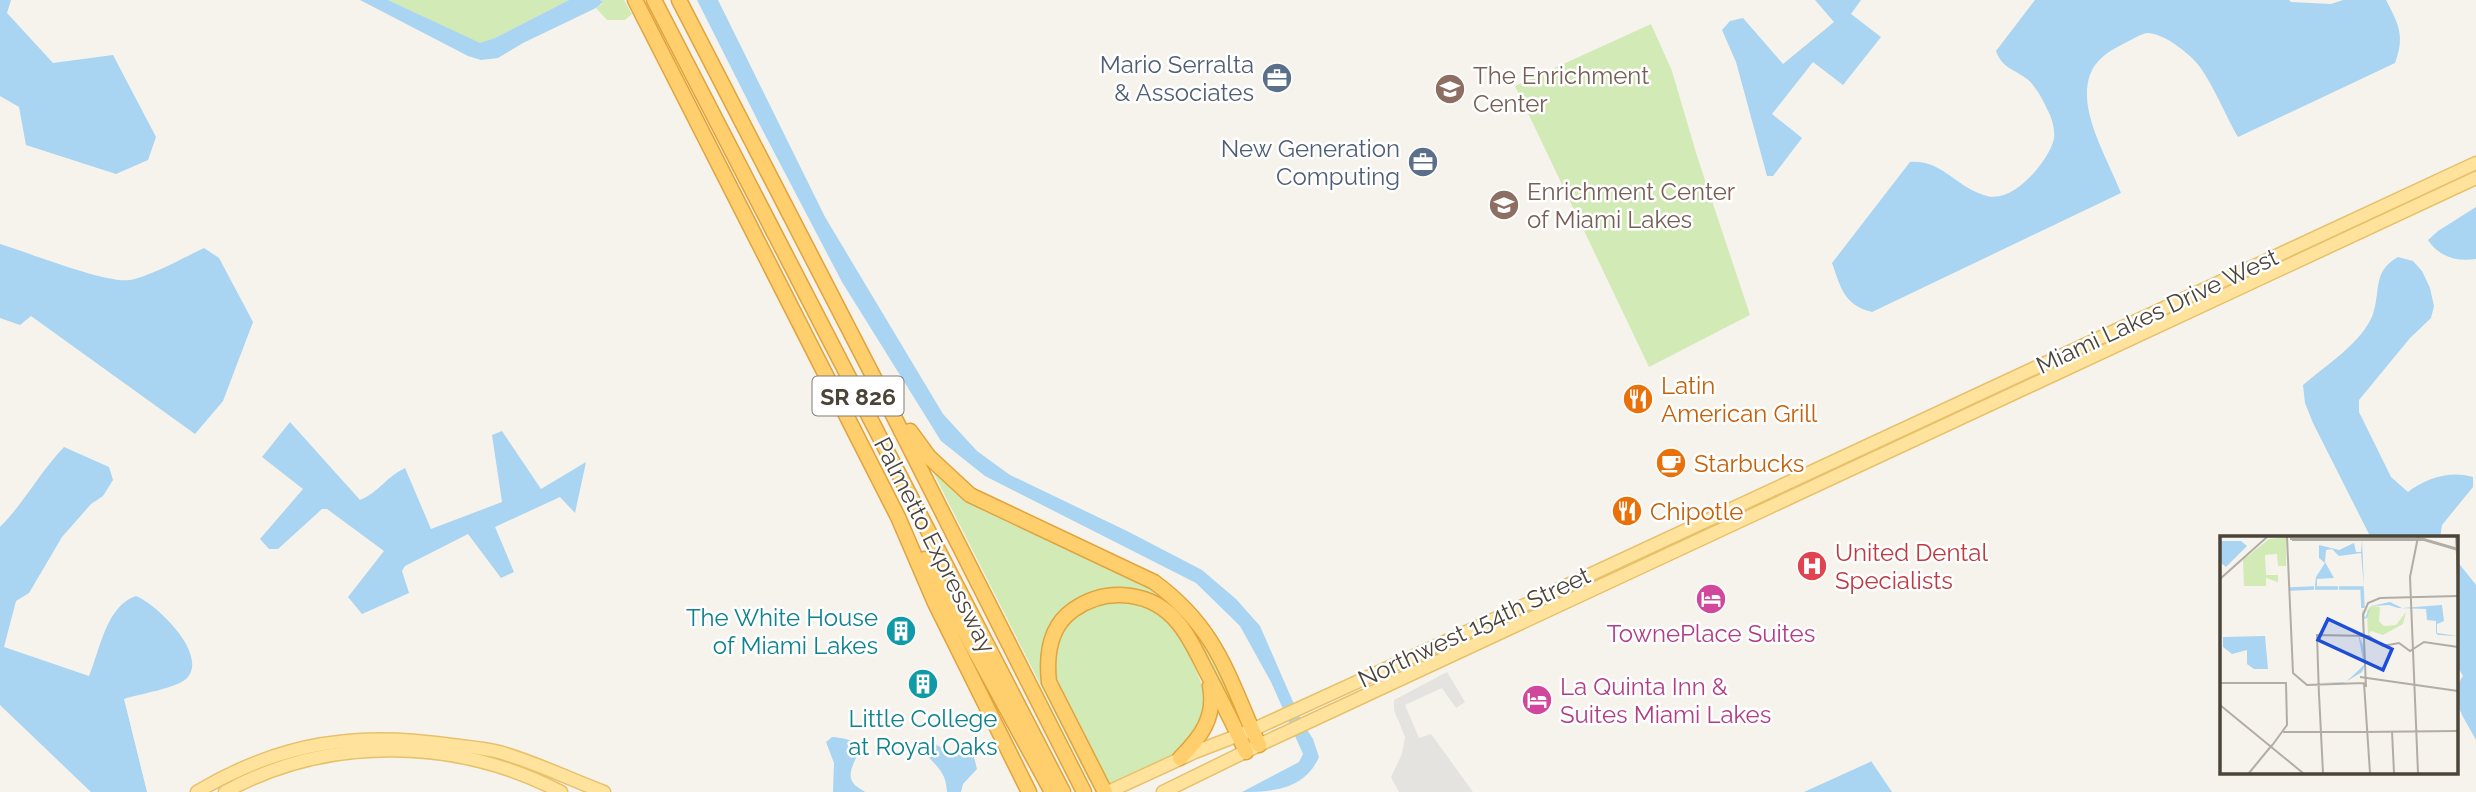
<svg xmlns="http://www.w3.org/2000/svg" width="2476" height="792" font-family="Raleway,sans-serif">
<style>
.green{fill:#d2eab5}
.parking{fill:#e5e3e0}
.water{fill:#a9d4f2}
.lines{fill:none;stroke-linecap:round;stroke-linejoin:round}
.major-casing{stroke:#e6c16a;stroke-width:15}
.highway-casing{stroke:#e0a43c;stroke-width:17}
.major{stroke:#ffe39c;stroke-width:12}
.highway{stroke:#ffcf6e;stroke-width:14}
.labels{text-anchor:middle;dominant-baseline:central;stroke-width:5;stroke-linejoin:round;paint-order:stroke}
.shield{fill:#fff;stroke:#817c74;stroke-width:2}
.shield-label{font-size:23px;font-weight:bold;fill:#4b4439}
.service-label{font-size:24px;fill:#4e5e75;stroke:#fff;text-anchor:end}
.education-label{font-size:24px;fill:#785e54;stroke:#fff;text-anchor:start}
.street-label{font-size:24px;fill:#4b4439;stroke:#fff}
.food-label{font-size:24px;fill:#c56008;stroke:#fff;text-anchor:start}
.health-label{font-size:24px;fill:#be3a42;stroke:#fff;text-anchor:start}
.culture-label{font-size:24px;fill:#0d838f;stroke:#fff;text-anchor:end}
.hotel-label{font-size:24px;fill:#b23c85;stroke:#fff}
.inset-river{fill:none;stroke:#a9d4f2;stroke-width:3.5}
.inset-road{fill:none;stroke:#b2ada4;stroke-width:2}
.view{fill:#1d4ed8;fill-opacity:0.15;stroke:#1d4ed8;stroke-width:3.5}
.inset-edge{fill:none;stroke:#4b4439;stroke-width:3.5}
</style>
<rect width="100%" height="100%" fill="#f6f3ec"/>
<!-- green -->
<g class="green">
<polygon points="388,0 569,0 495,38 480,44"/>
<polygon points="600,0 624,0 632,14 625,20 607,20 596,8 603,3"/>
<polygon points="1651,24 1672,71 1697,156 1750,315 1649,367 1515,86"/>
<polygon points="930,466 941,475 1159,592 1209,643 1241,720 1235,718 1200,645 1155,599 1076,603 1044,659 1093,779 1089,781"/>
<polygon points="1118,599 1154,608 1181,636 1207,696 1201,728 1175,755 1108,785 1057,690 1053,670 1057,640 1067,623 1085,608"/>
</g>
<!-- parking -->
<polygon class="parking" points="1447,672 1465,702 1456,708 1442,688 1405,705 1419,738 1431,734 1473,792 1399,792 1391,777 1402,754 1405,737 1394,710 1394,700"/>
<!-- water -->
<g class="water">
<polygon points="0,0 11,0 7,13 53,63 113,55 156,137 148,160 116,174 26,145 19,107 0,96"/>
<polygon points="360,0 388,0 480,43 495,38 569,0 600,0 603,2 596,8 523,43 498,58 481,60 468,56"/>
<path d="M697,0H718L825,217L943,414L977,451L1010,475L1127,531L1202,570L1236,599L1260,626L1301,720L1313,739L1319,757C1305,789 1273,792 1242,792L1299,762L1303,754L1271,682L1240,626L1196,583L985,476L941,441L842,282L763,131Z"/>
<polygon points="1815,0 1861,0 1851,14 1881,37 1843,85 1813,62 1772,114 1802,138 1773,176 1767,176 1736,62 1722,30 1730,21 1743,18 1783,64 1834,22"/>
<path d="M2035,0H2289L2291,2L2331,4L2343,0H2386C2399,25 2405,36 2395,63L2238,137C2226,117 2209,74 2193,59C2183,49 2162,33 2147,33C2141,34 2133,39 2127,42C2102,54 2086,66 2087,97C2088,127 2110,165 2121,193L1872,312C1844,305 1841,288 1832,263L1910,162C1942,159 1956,188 1987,196C2013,203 2046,164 2053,142C2056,135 2053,122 2050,115C2045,104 2037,87 2027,79C2014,69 2002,68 1996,51Z"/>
<path d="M2476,207V259C2457,262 2439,257 2428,240L2438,231Z"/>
<path d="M0,244C27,252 106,284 130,280C149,277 185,257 204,248L219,258L253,322L223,401L195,434L31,316L20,325L0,318Z"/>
<path d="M2398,257L2413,261L2422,271L2430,288L2434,306L2431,318L2410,338L2359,400V412L2391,477L2408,492C2425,478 2452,470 2473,477V487L2442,525L2440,538H2371L2313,423L2305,403L2303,385C2325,366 2363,342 2373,314C2381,290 2372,272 2398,257Z"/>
<path d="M290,422L360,500C378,493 387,476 405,468L431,529L502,502L492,435L502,431L541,489L586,462L575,513L560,497L495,527L514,572L501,578L468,534L405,566L402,571L409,593L362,614L348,597L384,551L327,509H322L278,549H269L260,539L303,489L262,457Z"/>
<path d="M64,447L109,467L113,480L103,496L91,504L62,537L29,593L16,601L4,647L89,676C100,650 106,606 136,596C156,604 209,654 187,678C178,688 139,694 124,699L147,792H91L0,705V527C24,503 40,472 64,447Z"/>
<path d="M2457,561L2476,585V740C2465,718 2447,699 2463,676L2457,665Z"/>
<path d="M832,737C882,741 843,763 852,781C854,786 861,789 865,792H833L834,763L826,742Z"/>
<path d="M930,741C949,751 948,756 971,754L974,757L977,769L963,784L961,792H947C946,766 930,765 921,745Z"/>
<polygon points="1871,761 1892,792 1804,792 1870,762"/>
</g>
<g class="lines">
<!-- major casing -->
<g class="major-casing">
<g id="major">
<path d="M197,792C280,742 358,731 452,745C468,747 484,748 499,752C535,762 569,779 604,792"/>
<path d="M225,792C328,735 458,738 561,792"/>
<polyline points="1108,792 1195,752 1252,730 1499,617 2476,163"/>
<polyline points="1163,792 1259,745 2476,178"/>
</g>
</g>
<!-- highway casing -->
<g class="highway-casing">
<g id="highway">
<polyline points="635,0 898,517 935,603 1029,792"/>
<polyline points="654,0 1063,792"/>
<polyline points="679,0 887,403 1084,792"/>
<path d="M910,431L929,457L970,495L1154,582C1218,629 1228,677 1259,745"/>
<polyline points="925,559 1052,792"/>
<path d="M1180,758C1201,737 1216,717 1210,686"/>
<path d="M1105,792L1049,682C1046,655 1049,627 1073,610C1107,586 1153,591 1179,624C1189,636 1196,651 1203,665C1218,694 1233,722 1246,752"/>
</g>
</g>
<!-- major -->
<use href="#major" class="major"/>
<!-- highway -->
<use href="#highway" class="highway"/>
</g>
<!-- icons -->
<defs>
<g id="office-disc" transform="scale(1.575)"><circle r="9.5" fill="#5c6f8a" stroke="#fff"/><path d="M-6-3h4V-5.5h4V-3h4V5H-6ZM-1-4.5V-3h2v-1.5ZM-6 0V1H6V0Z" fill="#fff"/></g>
<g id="school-disc" transform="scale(1.575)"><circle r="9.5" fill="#8d6e63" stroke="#fff"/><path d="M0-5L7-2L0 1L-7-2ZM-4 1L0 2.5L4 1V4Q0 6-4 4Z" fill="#fff"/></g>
<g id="restaurant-disc" transform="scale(1.575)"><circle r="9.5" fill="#e8710a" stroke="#fff"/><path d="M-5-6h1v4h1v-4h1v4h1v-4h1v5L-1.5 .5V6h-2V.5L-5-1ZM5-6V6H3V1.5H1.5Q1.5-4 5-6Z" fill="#fff"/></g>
<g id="cafe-disc" transform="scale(1.575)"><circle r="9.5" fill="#e8710a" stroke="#fff"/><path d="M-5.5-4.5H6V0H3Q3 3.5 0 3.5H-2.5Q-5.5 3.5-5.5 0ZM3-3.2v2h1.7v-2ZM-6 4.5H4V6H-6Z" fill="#fff"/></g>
<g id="hospital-disc" transform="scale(1.575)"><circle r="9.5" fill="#e0444e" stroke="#fff"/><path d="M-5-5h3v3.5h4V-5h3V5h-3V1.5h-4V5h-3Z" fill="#fff"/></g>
<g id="hotel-disc" transform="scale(1.575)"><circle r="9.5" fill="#d1479c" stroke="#fff"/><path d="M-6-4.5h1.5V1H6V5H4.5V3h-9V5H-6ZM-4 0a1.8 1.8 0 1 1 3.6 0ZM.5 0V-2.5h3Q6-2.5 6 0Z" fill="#fff"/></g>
<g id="building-disc" transform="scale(1.575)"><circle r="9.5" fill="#0f9aa8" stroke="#fff"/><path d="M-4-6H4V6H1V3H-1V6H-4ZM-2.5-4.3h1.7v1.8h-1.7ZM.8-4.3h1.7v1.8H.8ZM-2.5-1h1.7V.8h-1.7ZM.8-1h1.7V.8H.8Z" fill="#fff"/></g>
</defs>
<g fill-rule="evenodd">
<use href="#office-disc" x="1277" y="78"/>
<use href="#school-disc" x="1450" y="89"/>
<use href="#office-disc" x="1423" y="162"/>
<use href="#school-disc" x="1504" y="205"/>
<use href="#restaurant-disc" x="1638" y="399"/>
<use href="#cafe-disc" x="1671" y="463"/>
<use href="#restaurant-disc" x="1627" y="511"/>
<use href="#hospital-disc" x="1812" y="566"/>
<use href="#hotel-disc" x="1711" y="599"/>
<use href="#building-disc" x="901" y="631"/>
<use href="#building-disc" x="923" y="684"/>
<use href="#hotel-disc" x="1537" y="700"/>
</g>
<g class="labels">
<!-- shield labels -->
<rect class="shield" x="812.5" y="376.5" width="91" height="39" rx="5"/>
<g class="shield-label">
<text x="858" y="396">SR 826</text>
</g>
<!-- service labels -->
<g class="service-label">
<text x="1254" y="64">Mario Serralta<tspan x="1254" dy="28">&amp; Associates</tspan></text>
<text x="1400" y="148">New Generation<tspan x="1400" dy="28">Computing</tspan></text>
</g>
<!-- education labels -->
<g class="education-label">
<text x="1473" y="75">The Enrichment<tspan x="1473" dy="28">Center</tspan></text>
<text x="1527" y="191">Enrichment Center<tspan x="1527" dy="28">of Miami Lakes</tspan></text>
</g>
<!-- street labels -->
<g class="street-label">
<text transform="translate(2157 311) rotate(-25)">Miami Lakes Drive West</text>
<text transform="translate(935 545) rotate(63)">Palmetto Expressway</text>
<text transform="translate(1474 627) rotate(-25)">Northwest 154th Street</text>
</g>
<!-- food labels -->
<g class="food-label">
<text x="1661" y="385">Latin<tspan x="1661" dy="28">American Grill</tspan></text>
<text x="1694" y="463">Starbucks</text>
<text x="1650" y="511">Chipotle</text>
</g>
<!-- health labels -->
<g class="health-label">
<text x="1835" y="552">United Dental<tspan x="1835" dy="28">Specialists</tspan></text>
</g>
<!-- culture labels -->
<g class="culture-label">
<text x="878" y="617">The White House<tspan x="878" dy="28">of Miami Lakes</tspan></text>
<text x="923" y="718" text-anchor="middle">Little College<tspan x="923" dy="28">at Royal Oaks</tspan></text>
</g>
<!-- hotel labels -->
<g class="hotel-label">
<text x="1711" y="633">TownePlace Suites</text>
<text x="1560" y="686" text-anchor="start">La Quinta Inn &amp;<tspan x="1560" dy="28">Suites Miami Lakes</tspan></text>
</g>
</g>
<!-- overview -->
<g transform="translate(2220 536)">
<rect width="238" height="238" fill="#f6f3ec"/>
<path d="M66,1V30H58L57,18L45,19L46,39H58V46L46,42V50H24L23,24L49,3ZM151,70L160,71L159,85L164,90L176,89L186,76L183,88L163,99L151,95L148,99L147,75Z" fill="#d2eab5"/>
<path d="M142,4L144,51L141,17L119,20L112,13L106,14L105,26L114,42L97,43V50H95L96,41L105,27L99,22V9L119,14L134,7L136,16H141ZM0,5H21L27,10L6,31L0,26ZM170,66L182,72L222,69L224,85L217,88V97L238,100L218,99L216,97V85L207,84L206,73L178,72L169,69L151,70L147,82L143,83V96L141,98H138L144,111V116L145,130L142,136L124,147H100L126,146L144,129L138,98L143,96L142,78L143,73L145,82L151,70ZM45,100L48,133H34L27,128V114L12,118L3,111V101Z" fill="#a9d4f2"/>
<path class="inset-river" d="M95,52H118M119,52H142L143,72M70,53L94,52"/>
<path class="inset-road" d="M67,1L73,137L87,149L144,147L150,237M198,1L190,41L198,237M236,1L238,38M70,3H204L238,13M72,4H204L238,14M0,43L47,1M140,141L238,155M0,147H66L67,189L51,211M146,151L143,79L148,67L160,62L238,60M99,158L103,237M99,160L97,99L149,100L163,110L179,107L190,115L204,106L238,111M0,169L83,237M172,195L174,237M63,196H147M142,196L238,195M29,237L52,209"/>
<path class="view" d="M108,83L172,113L163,134L98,104Z"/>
<rect width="238" height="238" class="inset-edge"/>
</g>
</svg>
